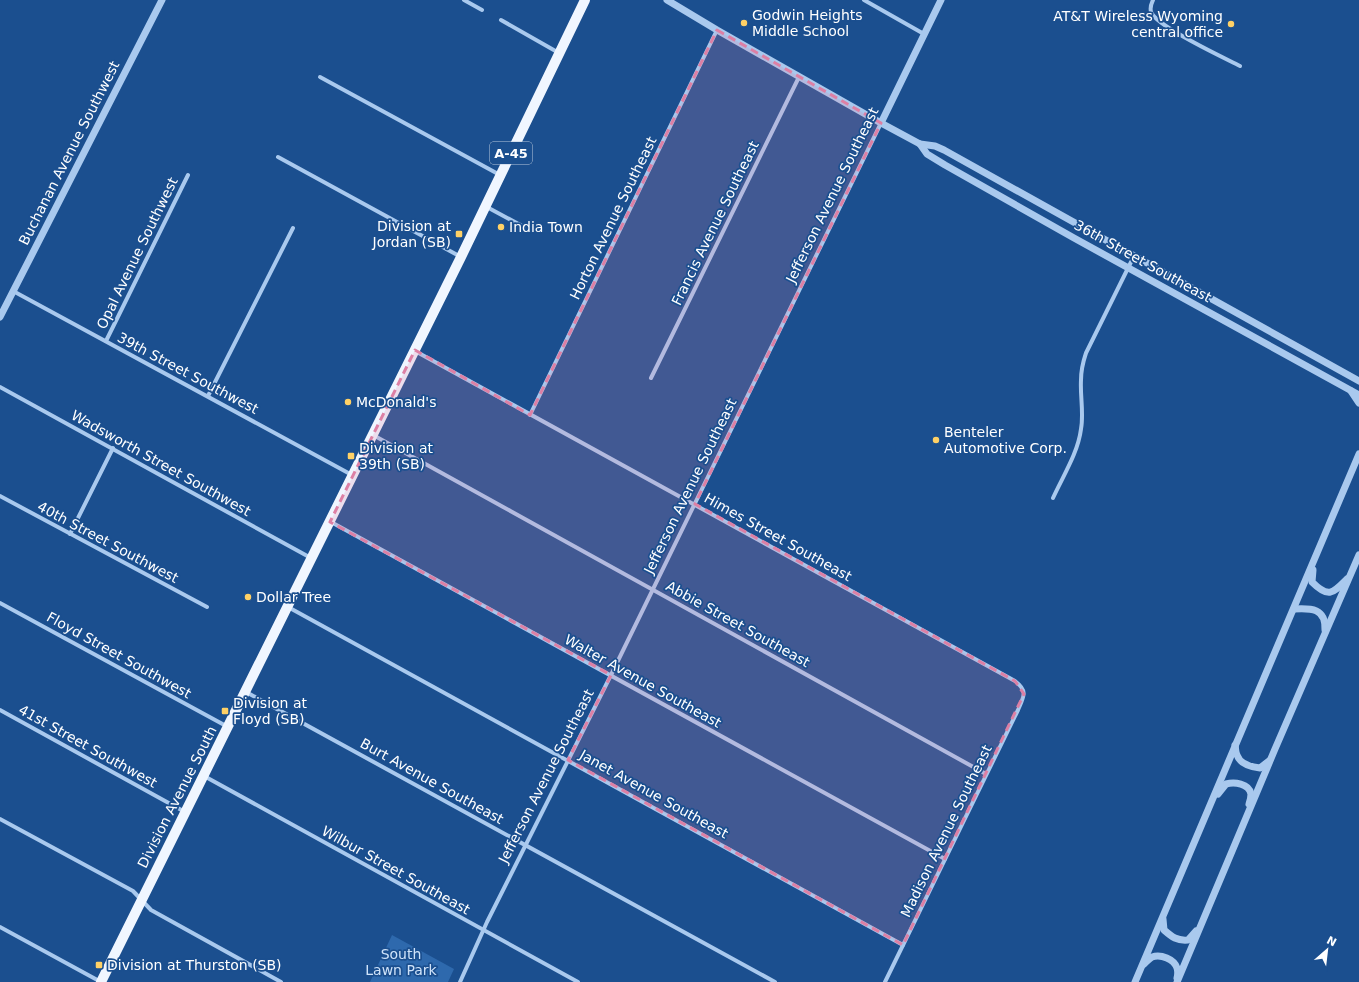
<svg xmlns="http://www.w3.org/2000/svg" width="1359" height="982" font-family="'DejaVu Sans',sans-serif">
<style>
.green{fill:#2e69ad}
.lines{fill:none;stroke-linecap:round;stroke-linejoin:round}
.minor{stroke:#a9c9ee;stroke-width:4}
.tertiary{stroke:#a9c9ee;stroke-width:7}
.primary{stroke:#f0f6ff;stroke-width:10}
.marked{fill:#dd80a5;fill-opacity:0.2;stroke:#dd80a5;stroke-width:3;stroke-dasharray:8 5;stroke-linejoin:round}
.poi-dot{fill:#ffd166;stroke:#1b4f8f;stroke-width:1.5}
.labels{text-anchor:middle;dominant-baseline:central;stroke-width:3.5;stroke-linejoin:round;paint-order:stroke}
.shield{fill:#1b4f8f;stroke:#bbcadd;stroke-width:1}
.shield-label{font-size:13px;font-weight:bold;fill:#fff}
.poi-label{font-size:14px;fill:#fff;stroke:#1b4f8f;text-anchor:start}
.street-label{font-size:14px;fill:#fff;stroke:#1b4f8f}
.park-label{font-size:14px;fill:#cfe3fa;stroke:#1b4f8f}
</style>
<rect width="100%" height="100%" fill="#1b4f8f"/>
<!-- green -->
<polygon class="green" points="392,935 454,969 448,982 370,982"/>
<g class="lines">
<!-- minor -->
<g class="minor">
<polyline points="464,0 482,10"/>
<polyline points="864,0 924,34"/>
<path d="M1153,0C1151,4 1150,8 1151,12C1156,26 1224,58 1240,66"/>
<polyline points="501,20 559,53"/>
<polyline points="320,77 500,175"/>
<polyline points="278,157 461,257"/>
<polyline points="485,206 524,227"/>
<polyline points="13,291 352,475"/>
<polyline points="106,341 188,175"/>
<path d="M415,351L1015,681C1028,691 1024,696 1018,710L885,982"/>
<polyline points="651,378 799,77"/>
<polyline points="0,387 311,558"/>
<polyline points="208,396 293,228"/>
<polyline points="530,415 717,30"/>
<polyline points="373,435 986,774"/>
<polyline points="0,496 207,607"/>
<path d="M1053,498C1063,476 1078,453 1081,429C1084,413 1080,397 1081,380C1081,371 1083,362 1086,353L1134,256"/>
<polyline points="331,522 945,859"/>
<polyline points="70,534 113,448"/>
<polyline points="0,603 228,727"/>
<polyline points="288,607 903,945"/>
<polyline points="246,692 775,982"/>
<polyline points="0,710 185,812"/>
<polyline points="204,776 578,982"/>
<polyline points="0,819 133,891 151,910 281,982"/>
<polyline points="0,927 101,982"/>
<polyline points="460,982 487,922 611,675 881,123"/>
</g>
<!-- tertiary -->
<g class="tertiary">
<polyline points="667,0 717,30 881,123 920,144 935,146 944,150 1359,381"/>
<polyline points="881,123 941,0"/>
<polyline points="920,144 927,154 945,165 1074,238 1359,395"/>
<polyline points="0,317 162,0"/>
<polyline points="1351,391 1359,403"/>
<path d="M1313,570L1312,582C1329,599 1333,593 1347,579"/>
<path d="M1294,609C1311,608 1326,608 1325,630"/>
<path d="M1235,745C1236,748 1235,752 1237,755C1240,764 1251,767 1260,768L1269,761"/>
<path d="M1218,794L1226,784C1234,782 1249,783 1251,794C1251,797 1250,801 1249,804"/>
<path d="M1163,919L1164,930C1172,937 1177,941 1188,940L1196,931"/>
<path d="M1144,964C1146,962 1149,959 1152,957C1161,954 1174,959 1177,968C1178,971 1178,974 1177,978"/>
<polyline points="1135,982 1359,454"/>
<polyline points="1177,982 1275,749 1359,555"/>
</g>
<!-- primary -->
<polyline class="primary" points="101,982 461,257 585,0"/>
</g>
<!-- marked area -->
<path class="marked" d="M717,30L881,123L695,504L1015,681L1024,694L903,945L568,760L611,675L330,522L415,350L530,415Z"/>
<!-- markers -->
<g class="poi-dot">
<circle cx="744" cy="23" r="4"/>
<circle cx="1231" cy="24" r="4"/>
<circle cx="501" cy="227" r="4"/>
<rect x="455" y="230" width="8" height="8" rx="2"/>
<circle cx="348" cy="402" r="4"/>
<circle cx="936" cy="440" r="4"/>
<rect x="347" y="452" width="8" height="8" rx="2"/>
<circle cx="248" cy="597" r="4"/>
<rect x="221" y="707" width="8" height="8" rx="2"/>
<rect x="95" y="961" width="8" height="8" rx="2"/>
</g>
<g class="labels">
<!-- shield labels -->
<rect class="shield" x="490" y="142" width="42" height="22" rx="3"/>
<g class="shield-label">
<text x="511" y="153">A-45</text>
</g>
<!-- poi labels -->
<g class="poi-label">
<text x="752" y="15">Godwin Heights<tspan x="752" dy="16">Middle School</tspan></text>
<text x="1223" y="16" text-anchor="end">AT&amp;T Wireless Wyoming<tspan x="1223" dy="16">central office</tspan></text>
<text x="451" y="226" text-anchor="end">Division at<tspan x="451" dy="16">Jordan (SB)</tspan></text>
<text x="509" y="227">India Town</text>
<text x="356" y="402">McDonald's</text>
<text x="944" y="432">Benteler<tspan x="944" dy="16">Automotive Corp.</tspan></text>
<text x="359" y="448">Division at<tspan x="359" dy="16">39th (SB)</tspan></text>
<text x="256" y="597">Dollar Tree</text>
<text x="233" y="703">Division at<tspan x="233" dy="16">Floyd (SB)</tspan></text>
<text x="107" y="965">Division at Thurston (SB)</text>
</g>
<!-- street labels -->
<g class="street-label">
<text transform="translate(69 153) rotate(-63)">Buchanan Avenue Southwest</text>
<text transform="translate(832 195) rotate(-64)">Jefferson Avenue Southeast</text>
<text transform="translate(613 218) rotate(-64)">Horton Avenue Southeast</text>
<text transform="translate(715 223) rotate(-64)">Francis Avenue Southeast</text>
<text transform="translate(137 253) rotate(-64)">Opal Avenue Southwest</text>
<text transform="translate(1143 261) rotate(29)">36th Street Southeast</text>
<text transform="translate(188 373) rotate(28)">39th Street Southwest</text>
<text transform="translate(161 463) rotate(29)">Wadsworth Street Southwest</text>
<text transform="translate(690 486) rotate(-64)">Jefferson Avenue Southeast</text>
<text transform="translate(778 537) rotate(29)">Himes Street Southeast</text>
<text transform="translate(108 542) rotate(28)">40th Street Southwest</text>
<text transform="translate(738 624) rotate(29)">Abbie Street Southeast</text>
<text transform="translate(119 655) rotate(29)">Floyd Street Southwest</text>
<text transform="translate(643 681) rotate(29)">Walter Avenue Southeast</text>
<text transform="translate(88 746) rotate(29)">41st Street Southwest</text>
<text transform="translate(546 776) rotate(-63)">Jefferson Avenue Southeast</text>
<text transform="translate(432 781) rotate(29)">Burt Avenue Southeast</text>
<text transform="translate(654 794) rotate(29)">Janet Avenue Southeast</text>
<text transform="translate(177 797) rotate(-63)">Division Avenue South</text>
<text transform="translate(946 831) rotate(-64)">Madison Avenue Southeast</text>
<text transform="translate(396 870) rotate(29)">Wilbur Street Southeast</text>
</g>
<!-- park labels -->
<g class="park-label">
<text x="401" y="954">South<tspan x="401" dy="16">Lawn Park</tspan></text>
</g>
</g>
<!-- north arrow -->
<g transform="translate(1327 950) rotate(28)" stroke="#1b4f8f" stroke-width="3" paint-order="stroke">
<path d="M0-3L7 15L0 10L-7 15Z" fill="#ffffff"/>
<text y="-6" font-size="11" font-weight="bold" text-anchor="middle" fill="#ffffff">N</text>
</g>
</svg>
